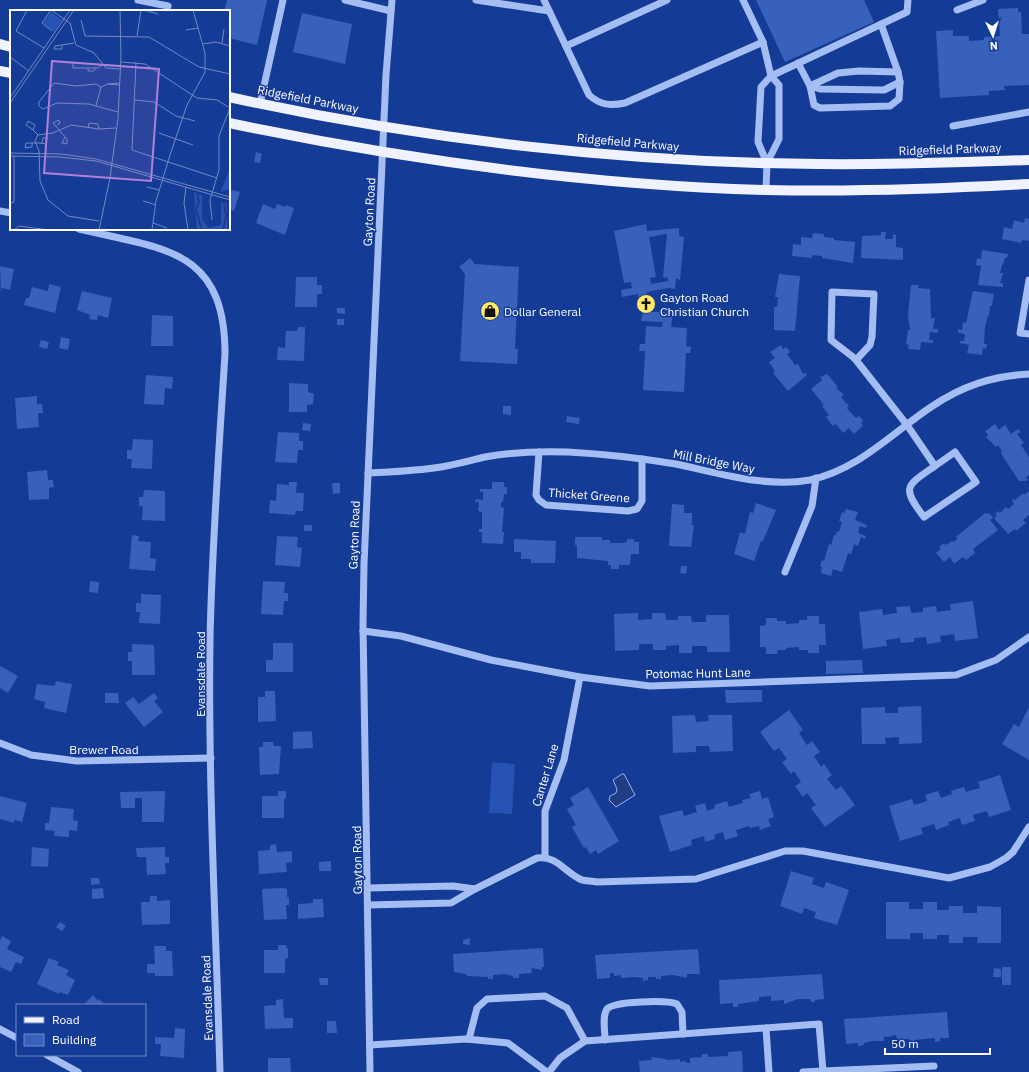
<svg xmlns="http://www.w3.org/2000/svg" width="1029" height="1072" font-family="'IBM Plex Sans',sans-serif">
<style>
.green{fill:#2753b5}
.water{fill:#203d82;stroke:#96b5f5}
.building{fill:#3861bc;fill-rule:evenodd}
.lines{fill:none;stroke-linecap:round;stroke-linejoin:round}
.minor{stroke:#a4bdf2;stroke-width:7}
.major{stroke:#f0f3ff;stroke-width:10}
.labels{text-anchor:middle;dominant-baseline:central;stroke-width:3;stroke-linejoin:round;paint-order:stroke}
.street-label{font-size:12px;fill:#fff;stroke:#143b96}
.poi-label{font-size:12px;fill:#fff;stroke:#143b96;text-anchor:start}
.inset-river{fill:none;stroke:#203d82;stroke-width:2}
.inset-road{fill:none;stroke:#7289c0;stroke-width:1}
.view{fill:#b080d9;fill-opacity:0.15;stroke:#b080d9;stroke-width:2}
.inset-edge{fill:none;stroke:#fff;stroke-width:2}
</style>
<rect width="100%" height="100%" fill="#143b96"/>
<!-- green -->
<polygon class="green" points="492,762 515,764 512,814 489,813"/>
<!-- water -->
<polygon class="water" points="622,774 624,774 635,795 616,807 609,800 610,796 616,793 617,789 613,780"/>
<!-- building -->
<g class="building">
<polygon points="227,0 267,0 257,45 229,38 229,11 224,11"/>
<polygon points="756,0 864,0 874,22 785,62"/>
<polygon points="1018,8 1018,12 1021,12 1022,34 1029,34 1029,85 1004,86 1005,90 989,91 989,95 940,98 936,31 953,30 953,36 969,36 969,41 984,40 984,37 1000,36 998,9"/>
<polygon points="302,13 352,24 345,64 293,52"/>
<polygon points="256,152 262,154 260,163 254,162"/>
<polygon points="229,189 240,192 234,211 229,210"/>
<polygon points="263,204 275,209 277,204 285,207 284,211 286,205 294,208 285,235 256,223"/>
<polygon points="1025,218 1029,219 1029,241 1022,240 1021,243 1002,239 1004,227 1012,229 1014,220 1024,223"/>
<path d="M646,224L647,231L679,228V236L684,237L680,280L676,278L675,289L668,288L647,292L652,312H673L671,327L687,328L686,346L691,347L690,353H686L684,392L643,390L645,351H639L640,344H645L646,326L662,327L663,322L641,321L643,311L638,294L622,297L621,290L632,288L631,282L624,283L614,231ZM667,234L663,277L668,278V281L651,284L650,278L656,277L649,237Z"/>
<polygon points="881,232 886,232 885,239 893,239 893,234 896,235 896,247 903,248 903,260 861,258 862,236 881,235"/>
<polygon points="813,233 824,234 824,237 834,238 834,240 855,242 853,263 822,258 822,256 812,255 812,258 792,256 793,244 801,245 801,237 812,238"/>
<polygon points="982,250 1008,254 1007,258 1005,258 1003,265 1002,265 1000,273 1003,273 1000,283 1003,283 1003,287 978,285 981,266 976,265 977,258 981,259"/>
<polygon points="470,258 475,264 519,267 515,349 518,349 517,364 460,361 465,274 459,267"/>
<polygon points="0,266 14,269 10,290 2,288 1,293"/>
<polygon points="779,274 800,276 795,331 774,330 774,307 777,307 778,297 775,297"/>
<polygon points="296,277 317,277 317,285 322,285 322,294 317,294 317,307 295,307"/>
<polygon points="49,284 61,287 55,313 24,305 26,298 29,298 32,287 48,291"/>
<polygon points="911,285 919,285 918,288 930,289 931,318 935,318 933,329 938,329 938,333 930,332 929,340 933,340 933,343 921,342 920,350 908,349 909,345 906,344 908,330 910,330 908,315"/>
<polygon points="82,291 112,298 108,318 98,315 97,320 89,319 90,315 77,310"/>
<polygon points="973,291 994,294 992,306 990,306 989,316 988,316 985,326 984,344 987,344 986,349 983,348 982,355 967,353 969,345 960,343 960,341 964,341 965,334 958,333 958,329 962,330 963,322 966,323"/>
<polygon points="337,308 345,308 345,314 337,313"/>
<polygon points="152,315 173,316 173,346 151,346"/>
<rect x="337" y="319" width="7" height="6"/>
<polygon points="298,327 305,327 305,332 304,361 277,360 278,347 285,348 286,331 297,331"/>
<polygon points="61,337 70,339 68,350 59,348"/>
<polygon points="41,340 49,342 47,349 39,347"/>
<polygon points="781,345 783,349 786,347 790,352 787,354 795,365 798,364 803,374 805,372 807,375 788,391 773,373 775,371 769,362 775,358 770,352"/>
<polygon points="827,374 838,387 836,388 844,395 841,397 846,403 844,404 847,403 849,406 847,408 850,412 856,418 859,416 863,421 861,423 863,426 854,434 849,428 843,433 836,424 833,426 826,417 829,415 822,406 824,405 811,389 822,380 820,377"/>
<polygon points="146,375 173,377 172,389 165,388 164,405 144,404"/>
<polygon points="289,383 308,384 308,392 314,394 313,404 307,405 307,412 289,412"/>
<polygon points="37,396 37,404 42,404 43,413 38,413 39,427 17,429 15,398"/>
<polygon points="503,406 511,406 511,415 503,414"/>
<polygon points="567,416 580,418 579,424 566,422"/>
<polygon points="303,423 311,424 310,431 302,430"/>
<polygon points="995,424 999,430 1005,425 1011,434 1018,429 1021,432 1017,434 1024,443 1021,445 1029,457 1029,475 1026,477 1028,480 1025,481 1019,481 1002,455 1001,452 1002,451 998,445 996,447 986,437 988,435 985,431"/>
<polygon points="278,432 299,433 299,441 303,441 303,450 298,450 297,463 275,462"/>
<polygon points="133,439 153,440 152,469 131,468 132,459 127,459 127,450 132,450"/>
<polygon points="47,470 48,480 53,480 54,487 49,488 49,499 29,500 27,472"/>
<polygon points="289,482 297,482 296,493 304,493 303,511 296,511 295,515 269,513 270,500 276,501 277,484 289,485"/>
<polygon points="492,482 504,482 504,487 507,487 507,494 504,494 503,502 501,502 501,507 504,508 502,532 504,532 503,544 482,543 482,532 479,532 479,529 482,529 482,512 478,511 479,502 475,502 476,499 483,500 483,492 480,492 480,489 492,489"/>
<polygon points="332,483 340,483 340,493 333,494"/>
<polygon points="144,490 165,491 165,521 142,520 143,506 139,506 139,497 143,497"/>
<polygon points="1029,491 1029,515 1023,520 1026,523 1016,531 1015,529 1008,534 994,518 997,516 995,514 998,511 1000,513 1006,507 1008,509 1014,504 1012,500 1014,499 1015,500 1023,493 1024,495"/>
<polygon points="756,503 776,510 763,541 761,541 754,561 734,554 740,532 745,534 750,512 753,513"/>
<polygon points="672,504 684,505 684,513 692,513 692,525 694,525 691,547 669,546"/>
<polygon points="846,509 858,512 855,520 867,525 866,528 860,526 858,533 866,536 865,539 861,537 858,546 854,544 851,554 848,553 842,572 833,569 831,576 821,573 822,567 820,566 822,560 824,561 829,544 831,545 834,535 836,535 837,531 839,532 842,522 839,521 842,512 844,513"/>
<polygon points="985,513 990,514 993,518 990,520 998,530 973,549 975,553 966,560 963,557 954,564 950,557 944,562 936,553 941,549 939,547 944,543 946,545 952,541 953,542 958,539 956,537"/>
<rect x="304" y="525" width="8" height="6"/>
<polygon points="132,535 139,536 138,541 151,542 150,558 156,559 155,571 129,569"/>
<polygon points="277,536 298,537 297,547 302,548 300,567 275,565"/>
<polygon points="575,537 602,537 602,540 610,540 610,543 621,543 627,542 627,539 634,539 634,542 639,542 639,554 631,554 630,565 619,565 619,569 611,569 611,565 608,565 608,561 577,558 577,545 575,545"/>
<polygon points="514,539 556,541 555,563 531,563 531,559 521,559 521,552 514,552"/>
<polygon points="681,566 687,566 686,574 680,573"/>
<polygon points="90,581 99,582 98,593 89,592"/>
<polygon points="263,581 285,582 284,593 288,593 288,601 284,601 283,615 261,614"/>
<polygon points="141,594 161,595 160,624 139,623 140,612 136,612 136,603 141,603"/>
<polygon points="973,601 978,638 955,641 954,634 940,636 941,642 927,644 926,637 914,638 914,642 901,643 900,638 886,640 887,646 863,649 859,612 882,609 883,615 897,613 896,607 910,606 911,613 923,612 923,608 936,606 937,612 951,610 950,604"/>
<polygon points="638,613 638,620 652,619 652,613 665,613 666,620 678,620 678,616 691,616 692,622 706,622 706,615 729,615 730,652 707,652 707,646 692,646 692,653 679,653 679,645 666,646 666,650 653,650 653,644 639,644 639,650 615,651 614,614"/>
<polygon points="807,616 819,616 819,624 825,624 826,645 819,645 819,653 808,653 808,650 799,650 799,647 786,648 786,650 778,650 777,654 766,654 766,647 760,647 760,626 766,625 766,618 777,618 777,621 786,621 786,624 799,623 799,620 807,620"/>
<polygon points="273,643 293,643 293,672 266,672 266,660 273,660"/>
<polygon points="132,644 154,645 155,675 132,675 132,661 128,661 128,652 132,652"/>
<polygon points="862,660 863,673 826,674 826,661"/>
<polygon points="0,666 18,676 8,693 0,688"/>
<polygon points="56,681 72,684 66,713 44,708 45,702 34,699 37,684 55,686"/>
<polygon points="725,690 762,690 762,702 726,703"/>
<polygon points="265,691 275,691 276,721 258,722 258,697 265,697"/>
<polygon points="105,693 118,693 119,703 105,703"/>
<polygon points="154,693 158,698 154,701 163,712 144,727 125,703 133,697 139,704"/>
<polygon points="921,706 922,743 899,744 899,737 885,738 886,744 862,744 861,708 885,707 885,713 898,713 898,707"/>
<polygon points="1029,707 1029,760 1002,744 1014,724 1019,727"/>
<polygon points="789,710 803,730 799,733 807,745 812,741 820,752 814,756 821,767 824,764 832,775 827,779 836,790 841,786 855,805 825,827 811,808 816,805 807,793 803,797 795,786 801,782 794,771 791,774 782,762 787,759 779,748 774,751 760,732"/>
<polygon points="695,715 696,722 709,721 708,715 732,715 733,751 710,752 709,746 696,746 696,752 673,753 672,716"/>
<polygon points="312,731 313,748 293,749 293,732"/>
<polygon points="263,742 273,742 274,746 281,746 279,774 260,775 259,747 263,747"/>
<polygon points="1000,775 1011,810 989,817 987,811 973,815 975,821 962,825 960,818 948,822 949,825 936,830 934,824 921,828 923,834 900,841 889,806 912,799 914,805 927,801 925,795 938,791 941,798 952,794 951,791 964,787 966,792 980,788 978,782"/>
<polygon points="588,787 619,841 598,854 596,850 590,854 586,847 584,848 572,827 576,825 567,809 574,805 570,798"/>
<polygon points="165,791 164,822 142,822 142,798 135,798 135,808 121,808 120,792"/>
<polygon points="278,791 286,791 286,799 284,799 284,818 262,818 262,796 278,796"/>
<polygon points="760,791 762,799 768,797 774,817 768,819 771,826 760,830 759,826 750,828 749,826 736,830 738,836 725,840 723,832 714,835 715,839 705,842 704,836 691,840 692,845 670,852 659,816 682,810 684,816 697,812 695,806 705,803 707,811 715,808 714,805 727,801 729,807 743,803 742,800 751,798 749,794"/>
<polygon points="0,796 27,803 22,822 14,820 14,823 0,819"/>
<polygon points="51,807 74,809 73,820 78,821 77,831 69,830 69,837 54,836 55,831 45,830 45,823 49,823"/>
<polygon points="276,844 277,852 292,851 292,862 286,863 287,872 259,874 258,851 270,850 270,845"/>
<polygon points="32,847 49,849 48,867 31,866"/>
<polygon points="165,847 165,857 169,857 169,863 165,863 166,874 147,875 146,857 137,857 136,848"/>
<polygon points="331,861 331,871 319,871 319,862"/>
<polygon points="791,871 814,878 812,884 824,888 826,882 849,890 837,925 814,918 816,912 804,908 802,914 780,906"/>
<polygon points="91,878 99,878 100,884 91,885"/>
<polygon points="103,888 104,898 92,899 92,889"/>
<polygon points="282,888 287,889 287,897 289,897 289,905 286,905 287,919 264,920 262,889"/>
<polygon points="150,896 157,896 157,901 170,900 170,924 142,925 141,902 150,902"/>
<polygon points="313,899 323,899 324,917 298,919 298,904 313,903"/>
<polygon points="886,902 909,902 909,909 923,909 923,902 937,902 937,910 949,910 949,906 963,906 963,913 977,913 977,906 1001,907 1001,943 977,943 978,937 963,937 963,943 949,943 949,935 937,935 937,939 923,939 923,933 910,933 910,939 886,939"/>
<polygon points="60,922 66,926 62,931 56,927"/>
<polygon points="2,936 11,941 7,949 24,957 21,964 16,962 11,972 0,967 0,940"/>
<polygon points="470,938 470,945 463,944 463,940"/>
<polygon points="278,945 286,945 288,950 288,958 285,959 285,973 264,973 264,950 278,950"/>
<polygon points="154,946 166,946 166,951 172,951 173,976 155,976 155,973 147,973 147,964 155,964"/>
<polygon points="543,948 544,967 542,967 542,970 531,968 532,973 519,974 519,978 513,978 513,976 505,974 493,975 493,979 488,979 488,977 467,976 466,974 454,972 453,954"/>
<polygon points="698,949 700,974 687,974 687,978 673,975 661,976 661,979 656,979 656,977 648,977 648,980 643,981 643,978 635,977 621,978 621,975 614,976 614,973 610,973 610,978 597,979 595,955"/>
<polygon points="49,958 59,962 57,965 69,970 66,975 75,980 68,995 60,992 59,994 37,984"/>
<rect x="1002" y="967" width="9" height="18"/>
<polygon points="994,968 1001,969 1001,977 993,977"/>
<polygon points="822,974 824,999 815,1000 815,1002 811,1002 810,999 798,999 784,1004 784,1000 771,1001 771,996 759,997 759,1001 738,1004 738,1007 733,1007 733,1003 720,1004 719,980"/>
<polygon points="319,978 328,978 328,985 320,985"/>
<polygon points="93,995 98,1001 99,999 105,1005 83,1005"/>
<polygon points="283,999 284,1018 293,1018 293,1028 265,1029 264,1006 276,1005 276,1000"/>
<polygon points="947,1012 949,1038 940,1038 940,1041 935,1042 935,1038 914,1040 915,1042 910,1043 909,1039 897,1039 896,1035 887,1037 884,1036 884,1041 872,1041 864,1043 864,1045 858,1046 858,1043 846,1044 844,1019"/>
<polygon points="327,1021 336,1021 337,1033 327,1033"/>
<polygon points="175,1028 185,1029 184,1058 160,1056 161,1044 155,1044 155,1037 174,1038"/>
<polygon points="742,1051 743,1072 640,1072 639,1061 652,1060 651,1057 666,1059 666,1060 680,1059 680,1062 685,1061 686,1063 690,1063 690,1058 702,1057 702,1054 708,1054 708,1057 728,1056 728,1052"/>
<polygon points="268,1058 290,1058 291,1072 268,1072"/>
</g>
<g class="lines">
<!-- minor -->
<g class="minor">
<polyline points="138,0 168,6"/>
<polyline points="345,0 391,11"/>
<polyline points="476,0 549,11"/>
<path d="M544,0L589,95C600,105 610,106 625,103L763,42"/>
<polyline points="743,0 763,42 771,76 907,12 908,0"/>
<polyline points="957,10 983,0"/>
<polyline points="566,46 667,0"/>
<polyline points="798,63 810,86 820,89 884,90 900,82 898,72 881,24"/>
<polyline points="898,72 859,71 838,73 810,86 814,105 820,108 890,106 899,99 900,82"/>
<polyline points="260,104 283,0"/>
<polyline points="953,126 1029,112"/>
<polyline points="766,190 767,163 779,139 779,85 771,76 761,87 758,142 767,163"/>
<polyline points="0,211 11,213"/>
<path d="M79,229C163,249 225,248 225,354C219,449 212,544 210,639C208,783 216,928 220,1072"/>
<polyline points="1029,280 1020,333 1029,334"/>
<path d="M856,360L870,345L872,337L874,294L832,292L831,340L853,357L856,360L907,425L935,466L955,452L976,482L924,517C901,487 906,486 935,466"/>
<polyline points="539,452 536,495 539,500 546,505 628,511 637,509 642,501 642,459"/>
<path d="M368,473C390,472 412,471 434,468C451,466 468,461 485,457C512,452 540,451 568,452C604,454 640,458 676,464C719,473 765,488 810,480C858,470 892,433 931,407C962,386 992,376 1029,374"/>
<polyline points="785,572 812,506 816,478"/>
<polyline points="363,631 401,636 491,660 580,677 650,686 956,675 996,660 1029,637"/>
<polyline points="0,743 31,755 77,761 211,758"/>
<polyline points="545,857 545,811 564,760 580,677"/>
<polyline points="368,888 453,886 475,889 451,903 368,905"/>
<path d="M475,889L537,858C557,855 565,873 582,880C586,881 593,881 597,882L696,879L785,851H803L949,878L990,867L1006,858L1013,852L1029,827"/>
<polyline points="766,1028 769,1072"/>
<polyline points="0,1029 17,1038"/>
<polyline points="469,1039 477,1008 487,999 545,996 567,1008 585,1041"/>
<path d="M605,1040C605,1031 602,1016 607,1009C614,1001 667,1000 677,1004L682,1012L683,1034"/>
<polyline points="370,1045 466,1039 508,1043 547,1072"/>
<polyline points="47,1055 78,1072"/>
<polyline points="370,1072 363,624 364,564 386,75 392,0"/>
<polyline points="549,1072 560,1058 585,1041 819,1024 823,1071 934,1066"/>
<polyline points="803,1072 823,1071"/>
</g>
<!-- major -->
<g class="major">
<polyline points="0,44 11,47"/>
<polyline points="0,71 11,73"/>
<path d="M229,97C419,139 624,163 819,164C889,165 959,162 1029,160"/>
<path d="M229,123C406,160 586,185 766,190C854,192 941,189 1029,184"/>
</g>
</g>
<!-- icons -->
<defs>
<g id="church-disc" transform="scale(1)"><circle r="9.5" fill="#ffe866" stroke="#143b96"/><path d="M-1.2-6h2.4v3.5h3.3v2.4h-3.3V6h-2.4V-.1h-3.3v-2.4h3.3Z" fill="#111"/></g>
<g id="shop-disc" transform="scale(1)"><circle r="9.5" fill="#ffe866" stroke="#143b96"/><path d="M-5-2.5h2.3a2.7 3.5 0 0 1 5.4 0H5L5.5 6h-11ZM-1.5-2.5h3a1.5 2.3 0 0 0-3 0Z" fill="#111"/></g>
</defs>
<g fill-rule="evenodd">
<use href="#church-disc" x="646" y="304"/>
<use href="#shop-disc" x="490" y="311"/>
</g>
<g class="labels">
<!-- street labels -->
<g class="street-label">
<text transform="translate(308 99) rotate(11)">Ridgefield Parkway</text>
<text transform="translate(628 142) rotate(5)">Ridgefield Parkway</text>
<text transform="translate(950 149) rotate(-2)">Ridgefield Parkway</text>
<text transform="translate(369 212) rotate(-87)">Gayton Road</text>
<text transform="translate(714 461) rotate(11)">Mill Bridge Way</text>
<text transform="translate(589 495) rotate(4)">Thicket Greene</text>
<text transform="translate(354 535) rotate(-88)">Gayton Road</text>
<text transform="translate(698 673) rotate(-1)">Potomac Hunt Lane</text>
<text transform="translate(200 674) rotate(-90)">Evansdale Road</text>
<text x="104" y="749">Brewer Road</text>
<text transform="translate(545 775) rotate(-73)">Canter Lane</text>
<text transform="translate(357 860) rotate(-91)">Gayton Road</text>
<text transform="translate(207 998) rotate(-92)">Evansdale Road</text>
</g>
<!-- poi labels -->
<g class="poi-label">
<text x="660" y="297">Gayton Road<tspan x="660" dy="14">Christian Church</tspan></text>
<text x="504" y="311">Dollar General</text>
</g>
</g>
<!-- overview -->
<g transform="translate(10 10)">
<rect width="220" height="220" fill="#143b96"/>
<path d="M41,2L52,10L44,22L33,13ZM220,159V178L211,182V180ZM184,182L192,186V209L198,218L211,215V192L217,193V220H187Z" fill="#2753b5"/>
<path class="inset-river" d="M187,183L189,192L186,199L192,220M213,220L216,206L214,192"/>
<path class="inset-road" d="M17,0L6,21L34,38M41,0L60,13L66,35L84,43L96,58L110,59M41,0L32,13L42,21M134,0L148,4M71,10L75,26L139,27L189,57L220,64M176,20L188,18M127,26L131,0M212,33L214,19M193,34L206,32L220,36M52,35V39H44L45,36L64,33M0,47L19,61M52,52L63,53V58H88L92,55M111,52L135,54L187,88L207,90L220,98M126,52L122,140L207,168M78,58V61H84L86,58M98,74L91,77L86,74L66,76L44,73L29,92V96L33,99L47,93L79,94L108,102M109,75L98,74L110,73M0,88L60,0M125,90L144,92L166,106L185,111M0,93L64,0M86,96L91,77M47,115L50,113L49,110L43,113L57,129V134L52,133L55,127M78,118L79,113L88,114L89,119M23,120L16,115L18,111L25,115L23,120L28,125M149,123L183,135M28,125L25,131L29,141L30,171L38,190L58,206L89,211M28,125L43,123L61,115L89,119L106,118M22,133V137L15,138L16,133H29L36,134L37,128H33L32,133M0,143L52,144L86,149L220,187M0,146L50,147L86,151L220,190M137,177L149,180M176,177L174,193L178,220M133,191L146,195M0,193L4,192V146M202,210L200,190L209,160V126L220,98M143,213L157,218M4,220L9,216L39,220M89,220L100,168L108,109L111,46L110,0M142,220L146,191L160,145L177,95L195,62V43L183,0"/>
<path class="view" d="M42,51L149,59L141,171L34,163Z"/>
<rect width="220" height="220" class="inset-edge"/>
</g>
<!-- legend -->
<rect x="16" y="1004" width="130" height="52" fill="#143b96" stroke="#7289c0"/>
<rect x="24" y="1017" width="20" height="6" fill="#f0f3ff" stroke="#7289c0"/>
<text x="52" y="1024" font-size="12" fill="#ffffff">Road</text>
<rect x="24" y="1034" width="20" height="12" fill="#3861bc" stroke="#7289c0"/>
<text x="52" y="1044" font-size="12" fill="#ffffff">Building</text>
<!-- north arrow -->
<g transform="translate(993 36) rotate(176)" stroke="#143b96" stroke-width="3" paint-order="stroke">
<path d="M0-3L7 15L0 10L-7 15Z" fill="#ffffff"/>
<text y="-6" font-size="11" font-weight="bold" text-anchor="middle" fill="#ffffff">N</text>
</g>
<!-- scale -->
<path d="M885 1048v6h105v-6" fill="none" stroke="#ffffff" stroke-width="2"/>
<text x="891" y="1048" font-size="12" fill="#ffffff" stroke="#143b96" stroke-width="3" paint-order="stroke">50 m</text>
</svg>
